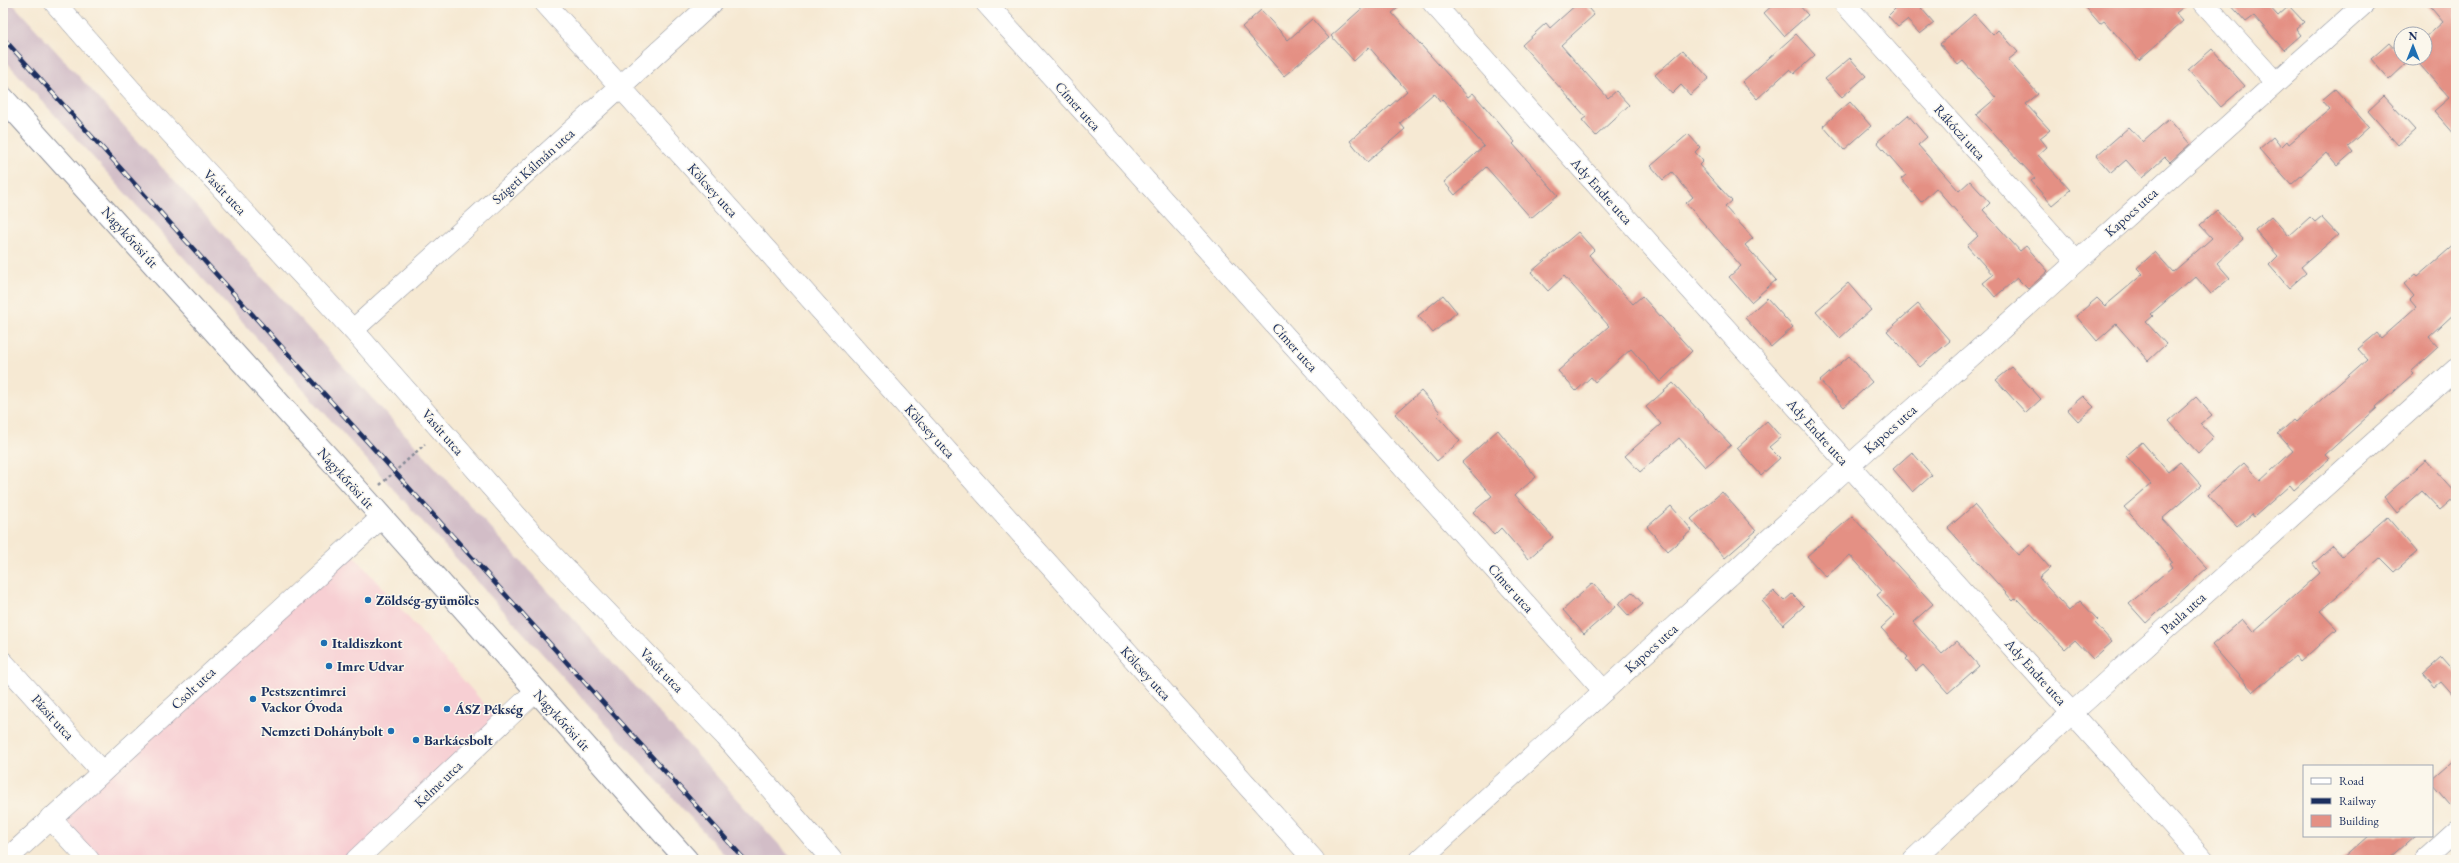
<svg xmlns="http://www.w3.org/2000/svg" width="2459" height="863" font-family="'EB Garamond',serif">
<style>
.built{fill:#f7cfd3}
.industrial{fill:#d2bdc7}
.building{fill:#e49084}
.lines{fill:none;stroke-linecap:round;stroke-linejoin:round}
.minor-casing{stroke:#888c98;stroke-width:22}
.secondary-casing{stroke:#888c98;stroke-width:24}
.path{stroke:#888c98;stroke-width:2.5;stroke-dasharray:3 3;stroke-linecap:butt}
.minor{stroke:#fff;stroke-width:21}
.secondary{stroke:#fff;stroke-width:22}
.rail-casing{stroke:#1b2f5e;stroke-width:4.5}
.rail{stroke:#fbf7ec;stroke-width:3;stroke-dasharray:9;stroke-linecap:butt}
.poi-dot{fill:#1f6fb2;stroke:#fbf7ec;stroke-width:1.5}
.labels{text-anchor:middle;dominant-baseline:central;stroke-width:3;stroke-linejoin:round;paint-order:stroke}
.street-label{font-size:14px;fill:#1b2f5e;stroke:#fbf7ec}
.poi-label{font-size:14px;font-weight:bold;fill:#1b2f5e;stroke:#fbf7ec;text-anchor:start}
</style>
<rect width="100%" height="100%" fill="#fbf7ec"/>
<filter id="ink" filterUnits="userSpaceOnUse"><feTurbulence type="fractalNoise" baseFrequency=".025" numOctaves="2"/><feDisplacementMap in="SourceGraphic" scale="8" xChannelSelector="R" yChannelSelector="G"/><feConvolveMatrix kernelMatrix="1 2 1 2 8 2 1 2 1" color-interpolation-filters="sRGB"/></filter>
<filter id="wash" filterUnits="userSpaceOnUse"><feTurbulence type="fractalNoise" baseFrequency=".012" numOctaves="4" result="noise"/><feDisplacementMap in="SourceGraphic" scale="16" xChannelSelector="R" yChannelSelector="G"/><feGaussianBlur stdDeviation="0.9" result="paint"/><feColorMatrix in="noise" values="0 0 0 0 0 0 0 0 0 0 0 0 0 0 0 0 0 1.4 0 .05"/><feComposite in="paint" operator="in"/></filter>
<g filter="url(#wash)">
<rect width="100%" height="100%" fill="#f6e9d3"/>
<!-- built -->
<polygon class="built" points="347,548 501,723 356,860 89,860 50,818"/>
<!-- industrial -->
<polygon class="industrial" points="3,3 12,3 793,860 729,860 3,58"/>
<g id="blocks">
<!-- building -->
<g class="building">
<polygon points="1368,3 1404,3 1392,13 1468,97 1473,93 1515,142 1513,144 1558,195 1531,218 1486,167 1455,195 1444,182 1484,146 1442,99 1440,101 1434,93 1400,123 1405,129 1367,162 1350,141 1407,91 1369,47 1354,61 1331,36"/>
<polygon points="1578,3 1584,3 1594,15 1561,45 1608,98 1616,91 1629,105 1596,136 1582,120 1586,117 1522,45 1546,23 1550,28"/>
<polygon points="1775,3 1797,3 1808,15 1784,36 1764,13"/>
<polygon points="1891,3 1927,3 1921,8 1934,23 1920,34 1907,20 1898,27 1888,16 1896,8"/>
<polygon points="2082,3 2188,3 2176,13 2183,21 2139,60 2104,21 2100,24"/>
<polygon points="2229,3 2269,3 2267,4 2278,16 2289,6 2304,22 2296,29 2301,35 2284,50 2254,16 2246,22"/>
<polygon points="2427,3 2456,3 2456,136 2434,111 2449,98 2414,58 2425,58 2425,38 2443,22"/>
<polygon points="1261,10 1288,40 1312,19 1329,38 1284,76 1242,27"/>
<polygon points="1974,14 1993,35 1998,30 2018,52 2008,60 2038,94 2026,104 2050,130 2040,138 2047,147 2038,155 2070,190 2052,205 2031,181 2035,178 1976,115 1996,98 1963,61 1958,65 1940,44"/>
<polygon points="1796,34 1815,55 1794,74 1790,69 1757,99 1742,82"/>
<polygon points="2389,43 2407,63 2389,80 2371,59"/>
<polygon points="2212,49 2245,86 2221,107 2188,70"/>
<polygon points="1683,50 1709,78 1690,95 1681,85 1672,94 1655,75"/>
<polygon points="1850,58 1866,76 1842,97 1825,79"/>
<polygon points="2335,89 2369,127 2348,146 2353,152 2337,166 2326,153 2291,185 2259,149 2273,137 2281,147 2287,141 2289,144 2330,109 2322,100"/>
<polygon points="2384,96 2415,130 2398,145 2368,111"/>
<polygon points="1850,102 1871,126 1844,150 1823,126"/>
<polygon points="1908,115 1927,137 1918,145 1959,191 1970,181 1990,203 1983,210 2020,251 2026,246 2048,271 2028,289 2017,278 1995,297 1983,283 1993,275 1967,246 1978,236 1936,188 1921,202 1901,179 1906,175 1877,142"/>
<polygon points="2169,119 2190,144 2170,162 2165,157 2142,178 2126,160 2111,173 2096,156 2129,127 2143,142"/>
<polygon points="1688,134 1700,147 1695,152 1703,161 1699,165 1732,201 1725,207 1753,238 1745,245 1776,280 1751,302 1729,277 1741,266 1686,203 1693,197 1672,172 1663,180 1651,166"/>
<polygon points="2217,210 2243,239 2217,263 2230,278 2211,294 2195,276 2151,314 2153,316 2146,322 2166,344 2148,361 2116,324 2097,341 2076,316 2097,298 2105,306 2143,274 2137,268 2155,252 2173,272 2212,238 2200,225"/>
<polygon points="2271,216 2289,236 2310,217 2315,222 2321,217 2338,235 2301,267 2306,273 2289,288 2269,265 2278,256 2255,230"/>
<polygon points="1578,232 1594,250 1589,255 1633,304 1642,296 1692,351 1660,382 1631,349 1595,382 1591,377 1576,391 1558,371 1609,326 1564,276 1548,291 1531,272"/>
<polygon points="2456,243 2456,312 2429,337 2438,347 2411,372 2413,374 2376,407 2377,408 2325,455 2329,459 2294,490 2290,485 2254,517 2252,514 2237,527 2208,495 2244,463 2260,481 2293,451 2278,434 2294,420 2296,422 2367,359 2358,349 2377,333 2381,338 2416,307 2410,300 2414,296 2404,284 2416,274 2418,276"/>
<polygon points="1848,283 1871,310 1840,338 1816,311"/>
<polygon points="1443,295 1457,312 1433,333 1418,316"/>
<polygon points="1767,298 1793,327 1771,347 1745,318"/>
<polygon points="1918,304 1950,341 1920,367 1887,331"/>
<polygon points="1849,356 1872,382 1844,407 1820,381"/>
<polygon points="2012,367 2041,399 2026,413 1996,380"/>
<polygon points="1673,383 1731,445 1705,467 1679,438 1640,472 1625,456 1661,424 1646,407"/>
<polygon points="1421,391 1440,412 1437,415 1460,441 1437,461 1395,414"/>
<polygon points="2083,396 2094,407 2078,421 2067,409"/>
<polygon points="2196,397 2212,415 2201,424 2214,438 2198,453 2169,421"/>
<polygon points="1767,421 1781,437 1769,447 1780,458 1761,475 1737,448"/>
<polygon points="1498,430 1536,477 1515,495 1553,537 1528,559 1501,528 1494,535 1473,512 1492,496 1462,462"/>
<polygon points="2142,442 2168,472 2180,462 2201,485 2162,519 2207,568 2146,623 2129,604 2172,567 2169,563 2172,561 2124,507 2151,484 2126,456"/>
<polygon points="1912,452 1932,475 1913,492 1893,469"/>
<polygon points="2426,460 2456,493 2456,496 2440,510 2422,491 2397,513 2384,497"/>
<polygon points="1722,492 1756,531 1725,558 1691,519"/>
<polygon points="1974,505 2018,555 2030,545 2050,568 2039,578 2069,611 2080,601 2098,620 2095,623 2112,642 2093,659 2075,640 2065,649 2016,598 2013,601 1948,528"/>
<polygon points="1671,506 1692,530 1668,551 1647,527"/>
<polygon points="1852,516 1933,604 1913,622 1942,654 1957,641 1979,666 1948,693 1923,665 1916,671 1906,659 1908,657 1881,628 1895,615 1877,595 1882,591 1850,555 1826,577 1807,556"/>
<polygon points="2387,517 2417,552 2394,572 2380,558 2320,611 2337,629 2300,662 2295,656 2253,692 2212,645 2242,619 2253,632 2320,573 2313,564 2333,546 2342,556"/>
<polygon points="1593,583 1615,607 1584,634 1563,610"/>
<polygon points="1774,591 1784,601 1792,594 1804,606 1783,625 1762,601"/>
<polygon points="1632,592 1643,604 1629,616 1618,604"/>
<polygon points="2442,658 2456,674 2456,699 2441,682 2435,687 2424,674"/>
<polygon points="2456,758 2456,812 2432,784 2432,779"/>
<polygon points="2368,836 2415,836 2388,860 2341,860"/>
</g>
</g>
</g>
<g filter="url(#ink)">
<use href="#blocks" fill-opacity="0" stroke="#888c98" stroke-width="1"/>
<g class="lines">
<!-- minor casing -->
<g class="minor-casing">
<g id="minor">
<polyline points="55,3 130,89 353,330 538,540 726,737 832,860"/>
<polyline points="545,3 1314,860"/>
<polyline points="986,3 1604,691"/>
<polyline points="1433,3 2204,860"/>
<polyline points="1844,3 2076,261"/>
<polyline points="2204,3 2275,82"/>
<polyline points="353,330 712,3"/>
<polyline points="3,662 102,772"/>
<polyline points="50,818 89,860"/>
<polyline points="6,860 382,517"/>
<polyline points="356,860 536,691"/>
<polyline points="1420,860 1849,466 2365,3"/>
<polyline points="1913,860 2073,712 2456,369"/>
<polyline points="2424,860 2456,831"/>
</g>
</g>
<!-- secondary casing -->
<g class="secondary-casing">
<polyline id="secondary" points="3,98 365,498 687,860"/>
</g>
<!-- path -->
<polyline class="path" points="380,485 425,444"/>
<!-- minor -->
<use href="#minor" class="minor"/>
<!-- secondary -->
<use href="#secondary" class="secondary"/>
<!-- rail casing -->
<g class="rail-casing">
<polyline id="rail" points="3,38 745,860"/>
</g>
<!-- rail -->
<use href="#rail" class="rail"/>
</g>
</g>
<!-- markers -->
<g class="poi-dot">
<circle cx="368" cy="600" r="4"/>
<circle cx="324" cy="643" r="4"/>
<circle cx="329" cy="666" r="4"/>
<circle cx="253" cy="699" r="4"/>
<circle cx="447" cy="709" r="4"/>
<circle cx="391" cy="731" r="4"/>
<circle cx="416" cy="740" r="4"/>
</g>
<g class="labels">
<!-- street labels -->
<g class="street-label">
<text transform="translate(1078 106) rotate(48)">Címer utca</text>
<text transform="translate(1960 132) rotate(48)">Rákóczi utca</text>
<text transform="translate(533 166) rotate(-42)">Szigeti Kálmán utca</text>
<text transform="translate(713 190) rotate(48)">Kölcsey utca</text>
<text transform="translate(1602 191) rotate(48)">Ady Endre utca</text>
<text transform="translate(225 192) rotate(47)">Vasút utca</text>
<text transform="translate(2131 212) rotate(-42)">Kapocs utca</text>
<text transform="translate(130 237) rotate(48)">Nagykőrösi út</text>
<text transform="translate(1295 347) rotate(48)">Címer utca</text>
<text transform="translate(1890 429) rotate(-42)">Kapocs utca</text>
<text transform="translate(930 431) rotate(48)">Kölcsey utca</text>
<text transform="translate(443 432) rotate(49)">Vasút utca</text>
<text transform="translate(1818 432) rotate(48)">Ady Endre utca</text>
<text transform="translate(346 478) rotate(48)">Nagykőrösi út</text>
<text transform="translate(1511 588) rotate(48)">Címer utca</text>
<text transform="translate(2183 613) rotate(-42)">Paula utca</text>
<text transform="translate(1651 648) rotate(-42)">Kapocs utca</text>
<text transform="translate(662 670) rotate(46)">Vasút utca</text>
<text transform="translate(2036 672) rotate(48)">Ady Endre utca</text>
<text transform="translate(1146 673) rotate(48)">Kölcsey utca</text>
<text transform="translate(193 688) rotate(-43)">Csolt utca</text>
<text transform="translate(53 717) rotate(48)">Pázsit utca</text>
<text transform="translate(562 720) rotate(48)">Nagykőrösi út</text>
<text transform="translate(438 784) rotate(-44)">Kelme utca</text>
</g>
<!-- poi labels -->
<g class="poi-label">
<text x="376" y="600">Zöldség-gyümölcs</text>
<text x="332" y="643">Italdiszkont</text>
<text x="337" y="666">Imre Udvar</text>
<text x="261" y="691">Pestszentimrei<tspan x="261" dy="16">Vackor Óvoda</tspan></text>
<text x="455" y="709">ÁSZ Pékség</text>
<text x="383" y="731" text-anchor="end">Nemzeti Dohánybolt</text>
<text x="424" y="740">Barkácsbolt</text>
</g>
</g>
<!-- margin -->
<rect width="2459" height="863" fill="none" stroke="#fbf7ec" stroke-width="16"/>
<!-- legend -->
<rect x="2303" y="765" width="130" height="72" fill="#fbf7ec" stroke="#a1a7b3"/>
<rect x="2311" y="778" width="20" height="6" fill="#ffffff" stroke="#a1a7b3"/>
<text x="2339" y="785" font-size="12" fill="#1b2f5e">Road</text>
<rect x="2311" y="798" width="20" height="6" fill="#1b2f5e" stroke="#a1a7b3"/>
<text x="2339" y="805" font-size="12" fill="#1b2f5e">Railway</text>
<rect x="2311" y="815" width="20" height="12" fill="#e49084" stroke="#a1a7b3"/>
<text x="2339" y="825" font-size="12" fill="#1b2f5e">Building</text>
<!-- north arrow -->
<g transform="translate(2413 46)"><circle r="19" fill="#fbf7ec" stroke="#a1a7b3"/>
<path d="M0-3L7 15L0 10L-7 15Z" fill="#1f6fb2"/>
<text y="-6" font-size="11" font-weight="bold" text-anchor="middle" fill="#1b2f5e">N</text>
</g>
</svg>
